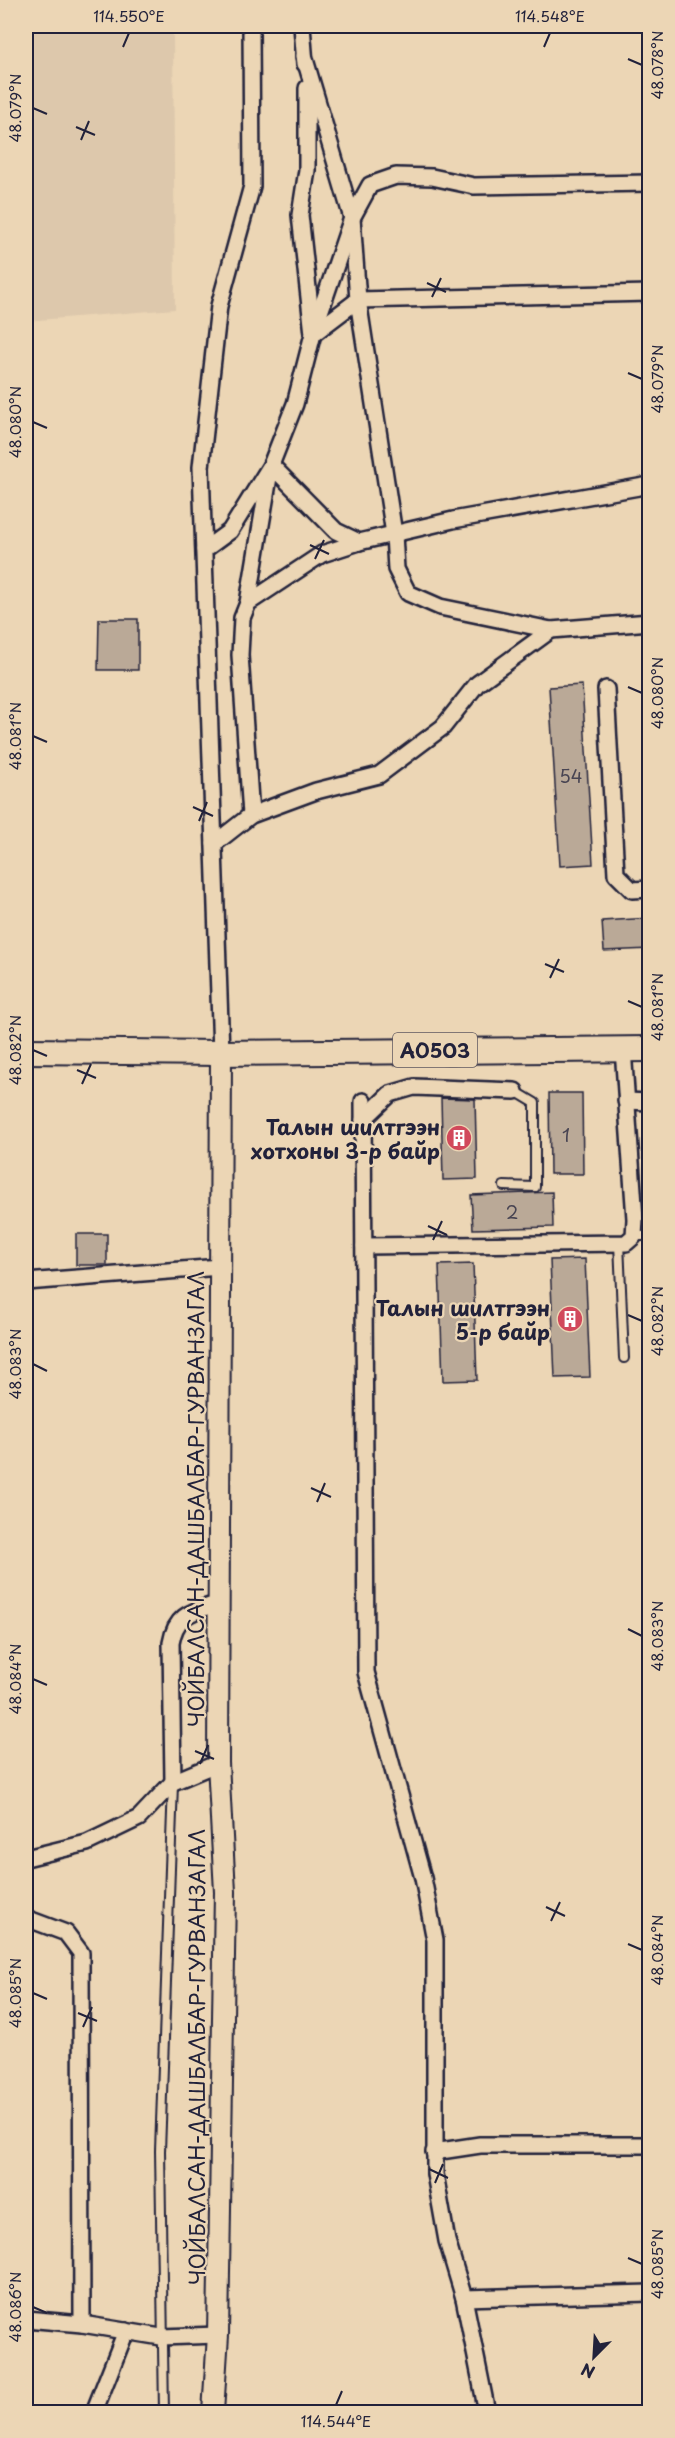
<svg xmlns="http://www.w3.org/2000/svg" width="675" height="2438" font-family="'Playpen Sans',sans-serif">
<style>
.built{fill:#ddc8ac}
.building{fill:#baa997;stroke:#22223b;stroke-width:1.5}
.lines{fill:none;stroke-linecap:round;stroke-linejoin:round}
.service-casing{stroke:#22223b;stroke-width:12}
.minor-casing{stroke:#22223b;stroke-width:20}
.tertiary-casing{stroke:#22223b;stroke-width:24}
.primary-casing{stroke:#22223b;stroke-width:28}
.service{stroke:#ecd6b5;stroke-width:8}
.minor{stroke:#ecd6b5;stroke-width:15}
.tertiary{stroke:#ecd6b5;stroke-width:20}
.primary{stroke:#ecd6b5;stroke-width:24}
.ticks{fill:none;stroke:#22223b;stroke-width:2}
.labels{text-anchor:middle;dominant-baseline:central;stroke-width:4.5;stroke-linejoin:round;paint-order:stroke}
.number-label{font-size:18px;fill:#484452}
.shield{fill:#ecd6b5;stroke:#5f5860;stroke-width:1.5}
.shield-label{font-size:20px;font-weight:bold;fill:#22223b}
.poi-label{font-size:21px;font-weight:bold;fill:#22223b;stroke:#ecd6b5;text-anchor:end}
.street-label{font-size:21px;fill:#22223b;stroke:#ecd6b5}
.neatline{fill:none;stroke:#22223b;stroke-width:2}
.ticks-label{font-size:15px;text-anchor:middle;fill:#22223b}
</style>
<rect width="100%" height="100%" fill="#ecd6b5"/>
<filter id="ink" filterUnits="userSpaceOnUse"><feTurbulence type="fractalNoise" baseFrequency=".0167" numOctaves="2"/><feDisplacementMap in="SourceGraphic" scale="12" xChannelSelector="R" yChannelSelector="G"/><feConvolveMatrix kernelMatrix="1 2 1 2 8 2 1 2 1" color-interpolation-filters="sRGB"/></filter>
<g filter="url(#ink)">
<!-- built -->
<polygon class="built" points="26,26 173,26 175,309 26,321"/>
<!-- building -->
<g class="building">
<polygon points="99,619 138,619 138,670 98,670"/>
<polygon points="582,685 593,864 560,866 549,687"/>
<polygon points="650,918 650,949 604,951 602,921"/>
<polygon points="549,1093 582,1093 583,1174 550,1174"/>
<polygon points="441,1098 475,1099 477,1179 443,1180"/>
<polygon points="552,1192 553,1227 473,1229 471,1195"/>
<rect x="76" y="1234" width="31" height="31"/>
<polygon points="585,1259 590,1377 555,1378 550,1260"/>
<polygon points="473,1264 477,1380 443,1381 439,1265"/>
</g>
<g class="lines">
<!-- service casing -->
<g class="service-casing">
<g id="service">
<polyline points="504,1186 535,1187 535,1103 515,1091"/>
<polyline points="634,1236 650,1236"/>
<polyline points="619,1243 624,1358"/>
<polyline points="164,2412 160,2151 173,1784"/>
</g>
</g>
<!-- minor casing -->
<g class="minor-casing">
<g id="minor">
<polyline points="302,26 305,64"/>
<polyline points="304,56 352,218 358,300 394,534 396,569 408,593 440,607 551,630 650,622"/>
<polyline points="314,330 352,218 370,185 396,176 432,177 474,186 650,183"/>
<polyline points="313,334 358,300 650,293"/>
<polyline points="204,550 230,531 271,465 295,404 313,334 300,215 307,170 307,88"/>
<polyline points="248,603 271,465 336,531 359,542 453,520 650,485"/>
<polyline points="606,689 616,874 632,890 650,889"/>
<polyline points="251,815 240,655 242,618 248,603 322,554 359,542"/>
<polyline points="214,844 251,815 316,791 379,775 443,727 477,684 551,630"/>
<polyline points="221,1053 201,467 219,306 252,186 251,26"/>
<polyline points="363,1101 366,1672 423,1878 435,1940 435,2174 447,2241 464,2298 487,2412"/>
<polyline points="626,1101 650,1102"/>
<polyline points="363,1120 390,1094 414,1087 515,1091"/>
<polyline points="364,1246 626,1243 634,1236 635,1219 623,1049"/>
<polyline points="26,1282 220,1267"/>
<path d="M173,1782L171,1643C176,1613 193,1612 219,1603"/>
<polyline points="26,1858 87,1843 139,1818 173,1782 218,1763"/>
<polyline points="26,1918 66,1933 81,1953 82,2324"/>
<polyline points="434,2152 480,2145 650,2145"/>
<polyline points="464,2298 650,2293"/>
<polyline points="26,2319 82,2324 161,2337 218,2335"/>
<polyline points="94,2412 126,2331"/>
</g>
</g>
<!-- tertiary casing -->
<g class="tertiary-casing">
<polyline id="tertiary" points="213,2412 218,2335 225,1892 218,1763 221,1053"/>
</g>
<!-- primary casing -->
<g class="primary-casing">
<polyline id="primary" points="26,1051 221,1053 650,1049"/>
</g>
<!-- service -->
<use href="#service" class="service"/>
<!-- minor -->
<use href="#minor" class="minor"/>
<!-- tertiary -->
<use href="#tertiary" class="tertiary"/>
<!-- primary -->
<use href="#primary" class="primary"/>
</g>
</g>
<!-- ticks -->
<path class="ticks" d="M123,47L129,33M544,47L550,33M628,59L642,65M33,108L47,114M76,127L95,135M81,140L89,121M427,283L446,292M432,297L441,278M628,373L642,379M33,422L47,428M310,545L329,554M315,559L324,540M628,687L642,693M33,736L47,742M193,807L213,816M199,821L207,802M545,964L564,972M550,978L559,959M628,1001L642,1007M33,1050L47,1056M77,1070L96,1078M82,1084L91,1064M428,1226L447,1235M433,1240L442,1221M628,1315L642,1321M33,1364L47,1371M311,1488L331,1497M317,1502L325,1483M628,1629L642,1636M33,1679L47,1685M195,1751L214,1759M200,1764L208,1745M546,1907L565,1916M551,1921L560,1902M628,1944L642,1950M33,1993L47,1999M78,2013L97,2021M83,2027L92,2007M429,2169L448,2178M435,2183L443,2164M628,2258L642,2264M33,2307L47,2313M336,2405L342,2391"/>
<!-- icons -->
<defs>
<g id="building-disc" transform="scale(1.35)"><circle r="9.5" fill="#d1495b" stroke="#ecd6b5"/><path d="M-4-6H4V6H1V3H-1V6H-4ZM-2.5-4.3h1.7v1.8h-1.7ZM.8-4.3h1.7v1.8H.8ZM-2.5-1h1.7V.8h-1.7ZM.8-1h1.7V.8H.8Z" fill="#fff"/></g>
</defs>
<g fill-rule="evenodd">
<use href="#building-disc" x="459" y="1138"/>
<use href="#building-disc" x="570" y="1319"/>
</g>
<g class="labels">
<!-- number labels -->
<g class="number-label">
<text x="571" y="775">54</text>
<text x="566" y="1134">1</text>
<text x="512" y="1211">2</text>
</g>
<!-- shield labels -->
<rect class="shield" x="393" y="1033" width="84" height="34" rx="4.5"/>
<g class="shield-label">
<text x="435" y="1050">A0503</text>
</g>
<!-- poi labels -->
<g class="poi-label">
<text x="440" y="1126">Талын шилтгээн<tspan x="440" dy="24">хотхоны 3-р байр</tspan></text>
<text x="550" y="1307">Талын шилтгээн<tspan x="550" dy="24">5-р байр</tspan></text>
</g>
<!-- street labels -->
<g class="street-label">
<text transform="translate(195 1499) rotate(-90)">ЧОЙБАЛСАН-ДАШБАЛБАР-ГУРВАНЗАГАЛ</text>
<text transform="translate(196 2057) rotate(-90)">ЧОЙБАЛСАН-ДАШБАЛБАР-ГУРВАНЗАГАЛ</text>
</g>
</g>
<!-- margin -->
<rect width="675" height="2438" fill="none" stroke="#ecd6b5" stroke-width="66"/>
<!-- north arrow -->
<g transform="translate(594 2357) rotate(204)" stroke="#ecd6b5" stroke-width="4.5" paint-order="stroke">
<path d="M0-4.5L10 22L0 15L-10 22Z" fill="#22223b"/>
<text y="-9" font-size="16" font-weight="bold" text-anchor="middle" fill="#22223b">N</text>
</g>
<rect x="33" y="33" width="609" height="2372" class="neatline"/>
<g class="ticks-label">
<text x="129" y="22">114.550°E</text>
<text x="550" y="22">114.548°E</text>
<text transform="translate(658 65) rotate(-90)" y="5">48.078°N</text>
<text transform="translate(16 108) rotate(-90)" y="5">48.079°N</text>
<text transform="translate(658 379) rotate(-90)" y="5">48.079°N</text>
<text transform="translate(16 422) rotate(-90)" y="5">48.080°N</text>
<text transform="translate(658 693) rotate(-90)" y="5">48.080°N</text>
<text transform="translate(16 736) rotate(-90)" y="5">48.081°N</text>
<text transform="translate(658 1007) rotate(-90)" y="5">48.081°N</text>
<text transform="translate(16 1050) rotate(-90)" y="5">48.082°N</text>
<text transform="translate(658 1321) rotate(-90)" y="5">48.082°N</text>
<text transform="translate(16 1364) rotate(-90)" y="5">48.083°N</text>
<text transform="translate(658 1636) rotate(-90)" y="5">48.083°N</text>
<text transform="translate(16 1679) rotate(-90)" y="5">48.084°N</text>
<text transform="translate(658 1950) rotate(-90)" y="5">48.084°N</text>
<text transform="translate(16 1993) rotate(-90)" y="5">48.085°N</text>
<text transform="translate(658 2264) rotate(-90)" y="5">48.085°N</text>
<text transform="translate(16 2307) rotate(-90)" y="5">48.086°N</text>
<text x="336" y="2427">114.544°E</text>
</g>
</svg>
